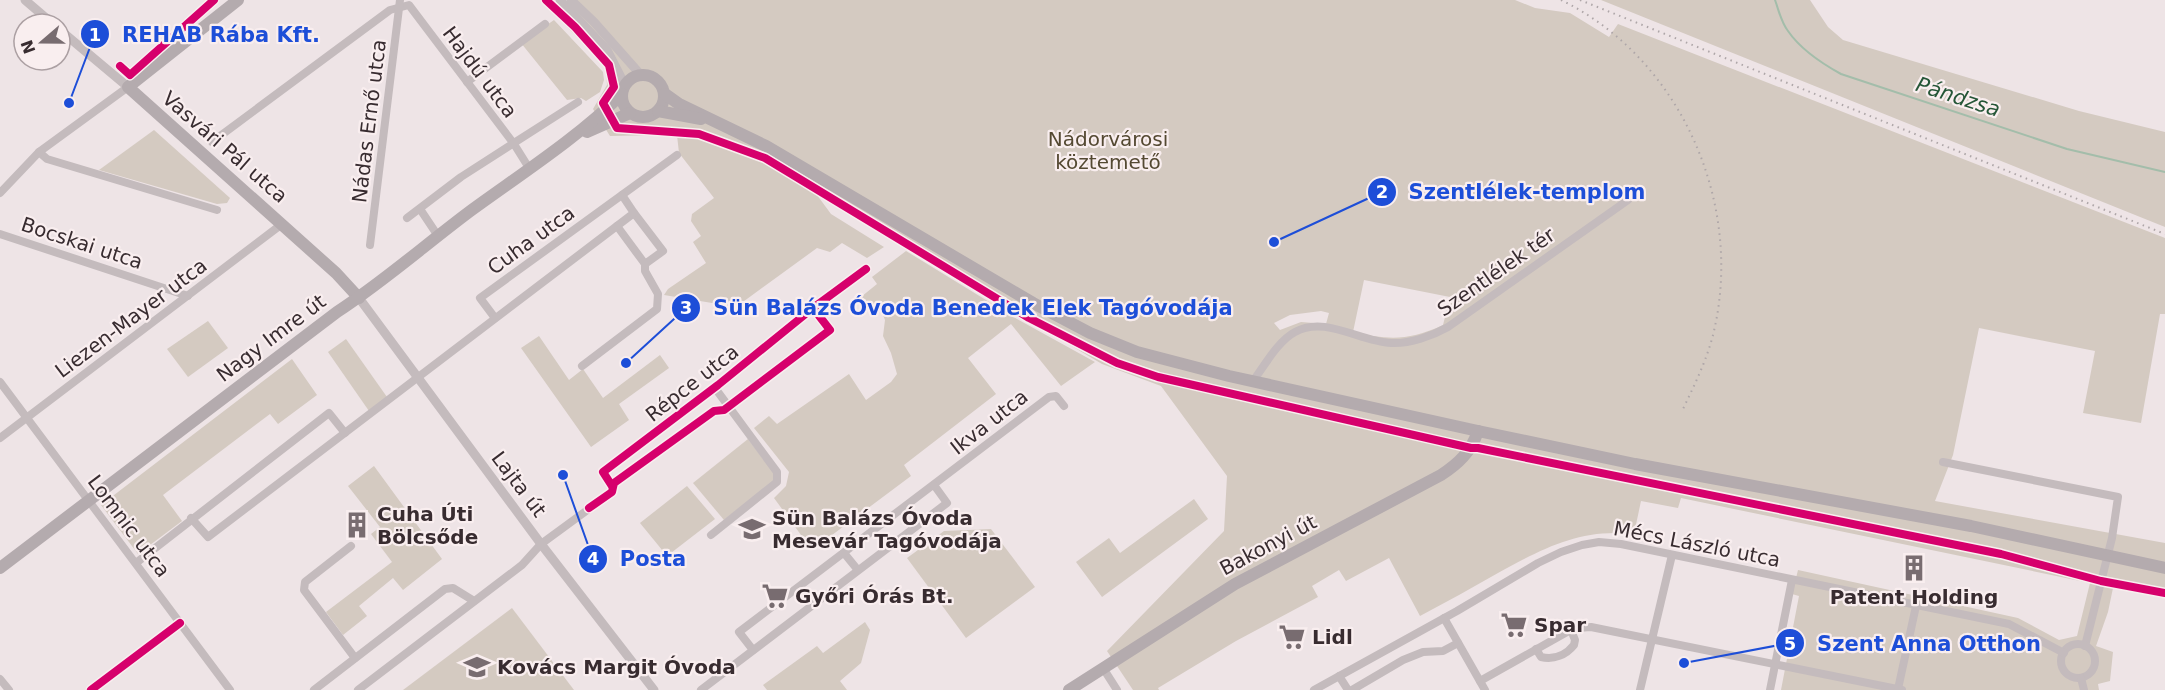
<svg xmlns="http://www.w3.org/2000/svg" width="2165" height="690" font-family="'DejaVu Sans',sans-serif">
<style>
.green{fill:#d4cac1;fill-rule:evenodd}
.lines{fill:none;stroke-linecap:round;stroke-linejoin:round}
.stream{stroke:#a3bdaa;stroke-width:2}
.minor{stroke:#c4bbbd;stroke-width:8}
.tertiary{stroke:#c4bbbd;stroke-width:9}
.primary{stroke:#b4abae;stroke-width:12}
.rail{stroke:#aea6a8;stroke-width:2;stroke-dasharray:1.5 4.5;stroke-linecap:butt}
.cycleway-casing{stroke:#f9eeef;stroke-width:11}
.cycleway{stroke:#d6006c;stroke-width:8}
.labels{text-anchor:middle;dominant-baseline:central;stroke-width:4.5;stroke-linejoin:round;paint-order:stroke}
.street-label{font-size:20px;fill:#382c30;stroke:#f9eeef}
.park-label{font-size:20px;fill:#544932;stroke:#f9eeef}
.poi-label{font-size:20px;font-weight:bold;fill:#382c30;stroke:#f9eeef;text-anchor:start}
.water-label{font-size:21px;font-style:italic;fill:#255637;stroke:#f9eeef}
.leader{fill:none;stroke:#1d4ed8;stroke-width:2}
.callout-dot{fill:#1d4ed8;stroke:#f9eeef;stroke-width:2}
.mark-label{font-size:18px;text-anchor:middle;font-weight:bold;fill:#fff}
.callout-label{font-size:21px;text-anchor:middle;font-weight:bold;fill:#1d4ed8;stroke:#f9eeef;stroke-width:4.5;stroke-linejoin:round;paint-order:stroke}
</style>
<rect width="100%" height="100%" fill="#eee4e6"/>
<!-- green -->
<g class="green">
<path d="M568,0H1515L1535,8L1570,13L1609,37L1618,24L2165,238V314H2160L2141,423L2083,413L2095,351L1979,328L1953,455L1935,501L2165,543V598L2113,588L2108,612L2096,646L2113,652L2110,681L2098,684L2099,690H1781L1799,596L1792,594L1798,570L2018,618L2059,640L2077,636L2090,583L1681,498L1678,508L1641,501L1634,534C1580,528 1544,548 1498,573C1472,588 1446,602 1420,616L1389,558L1346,581L1339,570L1312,586L1318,597L1236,641L1158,688L1159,690H1133L1107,651L1224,531L1227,476L1161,386L1102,364L817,195L831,214L884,247L867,258L842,243L830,252L817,248L736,307L664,295L668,289L706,263L693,242L701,236L691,221L692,214L714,198L679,153L677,135L700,137L758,160L714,134L610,136L593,109L607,85L606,68L553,12ZM1364,280L1450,297L1443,325C1408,341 1389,340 1353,332ZM1321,311L1329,313L1326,324L1301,322L1280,330L1274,323L1290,315Z"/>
<polygon points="1601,0 1810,0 1828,27 1843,40 2079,111 2165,132 2165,227"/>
<polygon points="554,20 603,72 604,80 600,92 586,101 581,98 567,100 521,43"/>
<polygon points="154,130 230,198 227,203 217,204 99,170"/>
<polygon points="906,251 1017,319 1095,362 1061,386 1011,324 968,358 996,394 904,465 911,476 812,550 774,498 786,486 789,472 754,428 769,416 777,424 849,374 866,400 891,382 897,374 891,353 883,336 885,320 881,310 875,310 856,301 877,284 872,277"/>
<polygon points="208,321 228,348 188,377 167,349"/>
<polygon points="539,336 569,380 583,369 603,398 660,355 669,368 619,404 629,420 591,447 521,348"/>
<polygon points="346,339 387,397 369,411 328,352"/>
<polygon points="292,359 317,395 278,424 270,414 163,495 182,521 138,554 101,505"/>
<polygon points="748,439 774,473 774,481 724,520 693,483"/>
<polygon points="374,466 442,559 403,590 393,578 359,606 367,616 343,635 326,612 392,562 371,534 380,527 348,486"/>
<polygon points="687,486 715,519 667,556 640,523"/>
<polygon points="1194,499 1208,519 1102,597 1076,562 1109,538 1120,553"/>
<polygon points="991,529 1035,587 966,638 907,558 944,531"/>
<polygon points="512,608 574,690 403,690"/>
<polygon points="865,622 870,630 861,663 840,681 847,690 767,690 763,685 817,646 823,653"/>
</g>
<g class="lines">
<!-- stream -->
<path class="stream" d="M1775,0C1779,11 1781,22 1788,31C1801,50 1821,63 1841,74L2067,149L2165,172"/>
<!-- minor -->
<g class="minor">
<polyline points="467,82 545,24"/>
<polyline points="212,142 390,10 409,5 514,144 529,168"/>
<polyline points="39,152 47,159 217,210"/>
<polyline points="0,193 39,152 128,87"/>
<polyline points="420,209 438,236"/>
<polyline points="634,213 663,251 645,264"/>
<polyline points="407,218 461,177 578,102"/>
<polyline points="0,234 188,296"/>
<polyline points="370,245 400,0"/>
<polyline points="495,318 480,298 677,155"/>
<polyline points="582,366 657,309 658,294 645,271 645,264 617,226"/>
<path d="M1253,381C1265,365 1278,341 1295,332C1325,315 1360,342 1391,343C1410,344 1432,336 1448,327L1628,200"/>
<polyline points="0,382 230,690"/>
<polyline points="0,438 282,224"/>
<polyline points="1943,462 2118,497 2112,538 2085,646"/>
<polyline points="612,486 603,472 718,385 813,308 866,269"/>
<polyline points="191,518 208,537 634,213 622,195"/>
<polyline points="711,535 777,482 777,472 715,388"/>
<polyline points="351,546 305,582 304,590 355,658"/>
<polyline points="844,553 857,569"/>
<polyline points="136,563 329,413 345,433"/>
<polyline points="1444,618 1485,690"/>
<circle cx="2078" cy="661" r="17"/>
<path d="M1536,649L1541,657C1554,660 1566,655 1574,645L1575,640L1571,630"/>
<polyline points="753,650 739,632 1049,397 1056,396 1064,406"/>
<polyline points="1103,668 1117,690"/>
<polyline points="1339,676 1348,690"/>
<polyline points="2081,678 2084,690"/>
<polyline points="0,679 9,690"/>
<polyline points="1480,681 1567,632 1577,628 1591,627 1902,690"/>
<polyline points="1898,689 1916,606"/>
<polyline points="91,690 180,623"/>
<polyline points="314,690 445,589 453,588 474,601"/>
<polyline points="358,690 522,565 541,544 612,492 614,483 714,411 724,410 830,330 813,308"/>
<polyline points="701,690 947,503 934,485"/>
<polyline points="1314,690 1457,611 1538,563 1561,552 1582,545 1599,542 1621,544 2009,624 2064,653"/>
<polyline points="1352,690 1403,660 1423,652 1443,651 1458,643"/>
<polyline points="1640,690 1672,555"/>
<polyline points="1770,690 1792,580"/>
</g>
<!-- tertiary -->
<g class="tertiary">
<polyline points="25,0 53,24"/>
<polyline points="560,0 607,50 625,85"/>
<polyline points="571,0 594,22 640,74"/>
<polyline points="60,30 128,87"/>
<polyline points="359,298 541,544 654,690"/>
</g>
<!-- primary -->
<g class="primary">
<polyline points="238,0 128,87 336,273 359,298"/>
<circle cx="643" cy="96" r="21"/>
<polyline points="665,94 679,104 766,146 1033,303 1090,333 1137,352 1229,376 1478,431 1635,464 1971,526 2165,568"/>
<polyline points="658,111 701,119"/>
<polyline points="587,132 630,113"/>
<path d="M0,568L337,312C383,282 425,245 469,212C521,174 576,139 622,94"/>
<path d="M1069,690L1235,584L1441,475C1458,464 1471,452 1478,431"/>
</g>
<!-- rail -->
<g class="rail">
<path d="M1561,0C1682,59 1745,206 1713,335C1706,362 1694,386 1682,411"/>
<polyline points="1580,0 2165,234"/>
</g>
<!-- cycleway casing -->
<g class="cycleway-casing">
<g id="cycleway">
<polyline points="546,0 575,27 609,65 614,87 603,103 617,128 699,134 765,158 1029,318 1117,363 1158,377 1471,448 1478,448 2001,554 2101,581 2165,593"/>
<polyline points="120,66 130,75 214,0"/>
<polyline points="612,486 603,472 718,385 813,308 866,269"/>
<polyline points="589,508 612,492 614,483 714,411 724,410 830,330 813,308"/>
<polyline points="91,690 180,623"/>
</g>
</g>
<!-- cycleway -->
<use href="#cycleway" class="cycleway"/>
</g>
<!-- icons -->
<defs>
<g id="building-bare" transform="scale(2.07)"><path d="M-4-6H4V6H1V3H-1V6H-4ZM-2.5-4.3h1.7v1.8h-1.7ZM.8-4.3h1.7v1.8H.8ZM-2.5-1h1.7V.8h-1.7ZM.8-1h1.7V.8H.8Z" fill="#786c70" stroke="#f9eeef" stroke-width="2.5" paint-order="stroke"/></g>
<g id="school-bare" transform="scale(2.07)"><path d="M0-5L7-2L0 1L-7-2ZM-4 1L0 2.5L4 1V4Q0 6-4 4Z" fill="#786c70" stroke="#f9eeef" stroke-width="2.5" paint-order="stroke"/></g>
<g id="supermarket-bare" transform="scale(2.07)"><path d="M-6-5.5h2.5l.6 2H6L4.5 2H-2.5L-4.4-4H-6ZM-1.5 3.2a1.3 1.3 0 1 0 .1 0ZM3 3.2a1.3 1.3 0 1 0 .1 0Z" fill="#786c70" stroke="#f9eeef" stroke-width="2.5" paint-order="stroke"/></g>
</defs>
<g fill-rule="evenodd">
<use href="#building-bare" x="357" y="525"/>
<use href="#school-bare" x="752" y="529"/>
<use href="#building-bare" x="1914" y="568"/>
<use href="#supermarket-bare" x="775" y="596"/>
<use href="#supermarket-bare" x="1514" y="625"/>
<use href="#supermarket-bare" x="1292" y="637"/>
<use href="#school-bare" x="477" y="667"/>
</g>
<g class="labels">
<!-- street labels -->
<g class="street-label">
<text transform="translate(480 72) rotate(53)">Hajdú utca</text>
<text transform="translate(369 121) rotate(-83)">Nádas Ernő utca</text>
<text transform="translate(225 147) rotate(41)">Vasvári Pál utca</text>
<text transform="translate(531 240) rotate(-36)">Cuha utca</text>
<text transform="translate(82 243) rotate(18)">Bocskai utca</text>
<text transform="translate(1496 272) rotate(-35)">Szentlélek tér</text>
<text transform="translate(131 318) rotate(-37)">Liezen-Mayer utca</text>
<text transform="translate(271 338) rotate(-37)">Nagy Imre út</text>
<text transform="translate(692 383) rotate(-38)">Répce utca</text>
<text transform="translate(989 422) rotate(-38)">Ikva utca</text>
<text transform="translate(519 484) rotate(53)">Lajta út</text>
<text transform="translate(129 526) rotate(53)">Lomnic utca</text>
<text transform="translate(1697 544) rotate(11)">Mécs László utca</text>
<text transform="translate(1268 545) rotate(-28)">Bakonyi út</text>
</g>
<!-- park labels -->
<g class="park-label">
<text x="1108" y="139">Nádorvárosi<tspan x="1108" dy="23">köztemető</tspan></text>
</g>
<!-- poi labels -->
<g class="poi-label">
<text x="377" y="514">Cuha Úti<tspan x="377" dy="23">Bölcsőde</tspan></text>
<text x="772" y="518">Sün Balázs Óvoda<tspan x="772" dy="23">Mesevár Tagóvodája</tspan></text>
<text x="795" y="596">Győri Órás Bt.</text>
<text x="1914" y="597" text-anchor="middle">Patent Holding</text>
<text x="1534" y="625">Spar</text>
<text x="1312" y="637">Lidl</text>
<text x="497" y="667">Kovács Margit Óvoda</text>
</g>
<!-- water labels -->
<g class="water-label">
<text transform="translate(1958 97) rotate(18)">Pándzsa</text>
</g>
</g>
<!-- callouts -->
<path class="leader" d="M69 103L95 34M1274 242L1382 192M626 363L686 308M563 475L593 559M1684 663L1790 643"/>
<g class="callout-dot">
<circle cx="69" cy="103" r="6"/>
<circle cx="1274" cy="242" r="6"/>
<circle cx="626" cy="363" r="6"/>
<circle cx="563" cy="475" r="6"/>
<circle cx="1684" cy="663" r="6"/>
<circle cx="95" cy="34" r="15"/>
<circle cx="1382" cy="192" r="15"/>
<circle cx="686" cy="308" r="15"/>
<circle cx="593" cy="559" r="15"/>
<circle cx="1790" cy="643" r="15"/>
</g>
<g class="mark-label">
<text x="95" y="41">1</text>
<text x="1382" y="198">2</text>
<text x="686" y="314">3</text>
<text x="593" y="565">4</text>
<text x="1790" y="650">5</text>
</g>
<g class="callout-label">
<text x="221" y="42">REHAB Rába Kft.</text>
<text x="1527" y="199">Szentlélek-templom</text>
<text x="973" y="315">Sün Balázs Óvoda Benedek Elek Tagóvodája</text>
<text x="653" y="566">Posta</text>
<text x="1929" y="651">Szent Anna Otthon</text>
</g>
<!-- north arrow -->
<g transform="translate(42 42) rotate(250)"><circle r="28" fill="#f9eeef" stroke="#aca0a3" stroke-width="1.5"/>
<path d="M0-4.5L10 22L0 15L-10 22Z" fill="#786c70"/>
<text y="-9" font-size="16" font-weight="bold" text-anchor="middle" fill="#382c30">N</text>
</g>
</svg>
